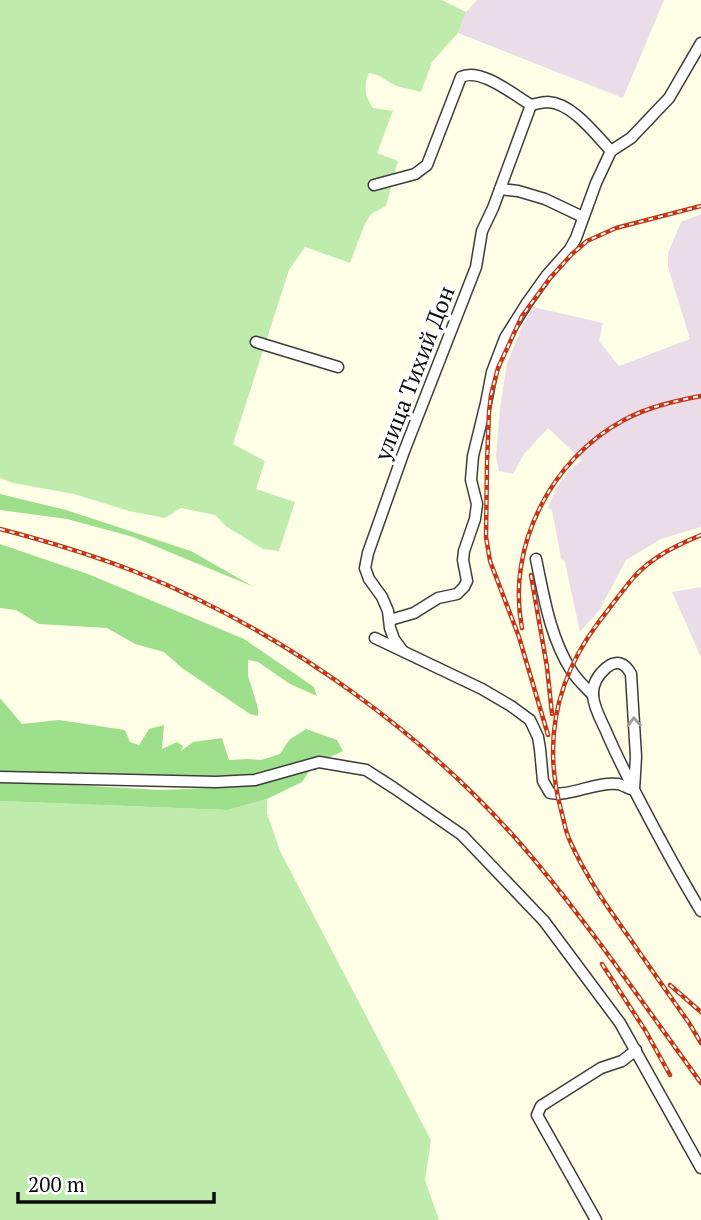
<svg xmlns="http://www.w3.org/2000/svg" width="701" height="1220" font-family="'PT Serif',serif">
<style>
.industrial{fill:#eadce9}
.green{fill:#bfecad}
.forest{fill:#9edf8b}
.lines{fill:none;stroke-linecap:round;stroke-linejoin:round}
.minor-casing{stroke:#3d3d3d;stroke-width:13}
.minor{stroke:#fff;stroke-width:10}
.rail-casing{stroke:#c53516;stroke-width:4.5}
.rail{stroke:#fff;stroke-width:2;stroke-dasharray:5;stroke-linecap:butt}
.oneway{stroke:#9d9d9d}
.labels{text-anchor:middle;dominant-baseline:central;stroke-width:7;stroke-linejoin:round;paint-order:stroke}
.street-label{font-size:23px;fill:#0a0a0a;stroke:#fff}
</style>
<rect width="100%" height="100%" fill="#feffe6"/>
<!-- industrial -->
<g class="industrial">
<polygon points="477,0 664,0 623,98 458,33 466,12"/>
<polygon points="701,214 701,527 661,539 626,560 600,609 580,632 565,562 561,558 552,510 548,508 556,488 569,471 582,460 548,428 524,454 513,474 499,471 496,456 500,408 507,363 523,325 533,307 603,323 599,341 619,366 690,339 668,267 668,253 681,222"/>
<polygon points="701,587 701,657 672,592"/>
</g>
<!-- green -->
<g class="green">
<path d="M0,0H442L466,12L458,33L432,62L421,92C413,89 405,89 397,86C386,82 381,74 369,73C363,85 365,97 373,108L393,111L377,153L398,161L386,206L371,214L364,226L350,263L305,247L289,270L233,444L265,461L256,489L295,502L279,551L263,549L227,527L215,515L181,508L165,518L129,511L74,494L13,483L0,478Z"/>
<polygon points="267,799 267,813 280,851 431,1140 425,1180 439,1220 0,1220 0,801 228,810"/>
</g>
<!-- forest -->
<g class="forest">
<polygon points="0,494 66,510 191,551 254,587 133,537 67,519 0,510"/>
<polygon points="0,544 88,574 244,639 314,687 317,696 290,684 258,662 248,660 248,676 258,708 258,716 250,714 182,668 164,652 135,644 107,628 39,624 16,610 0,608"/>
<polygon points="0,698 22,724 59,720 125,730 130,742 139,745 149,729 164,725 162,749 177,742 183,746 181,751 193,742 222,738 229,760 248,759 261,760 280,754 289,740 306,729 337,740 343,751 319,762 222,782 2,772 0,770"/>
<polygon points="310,770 302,782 267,799 228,810 0,801 0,783 38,783 160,790 236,787"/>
</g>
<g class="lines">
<!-- minor casing -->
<g class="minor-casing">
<g id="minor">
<path d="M374,185L415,174L427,165L461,77C480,67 514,95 531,105C536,104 542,102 548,102C572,103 595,134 611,151"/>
<polyline points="500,189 518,191 545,199 583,217"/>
<polyline points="256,342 338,367"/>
<path d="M536,559C544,597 550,637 571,670C577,680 585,687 593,695"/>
<polyline points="390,620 414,613 438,598 457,594 464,587 467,581 463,560 464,551 475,519 477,504 471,480 473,456 486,403 492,372 505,338 527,303 547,275 570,249 576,238 596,183 611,151 631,138 669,98 701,43"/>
<path d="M375,638L482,689L511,706L530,720L538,737L540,749L543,781L550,793C570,797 597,781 618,784C623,785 629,789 634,790"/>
<polyline points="402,650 394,639 390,628 388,611 382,597 369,579 365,568 368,553 403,454 476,267 482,231 493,208 531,105"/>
<polyline points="0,777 216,782 255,780 319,762 366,770 394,788 462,835 544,921 620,1023 701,1168"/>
<path d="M634,790L636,757L631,674C625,663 617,659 606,668C598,675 592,684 593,696C594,708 601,720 606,731C619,762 635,792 651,822C667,852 683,882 701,911"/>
<polyline points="596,1220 537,1115 541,1106 601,1068 622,1061 636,1050"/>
</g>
</g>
<!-- minor -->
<use href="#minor" class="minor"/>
<!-- rail casing -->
<g class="rail-casing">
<g id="rail">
<path d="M0,529C46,541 92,555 136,572C286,632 433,738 536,862C595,933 647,1009 701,1083"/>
<path d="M701,535C677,545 652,557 634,577C621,592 610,608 598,623C556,679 543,742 561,810C564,820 565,831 570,841C586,877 608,908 631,940C650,968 670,996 689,1023L701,1043"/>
<polyline points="531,575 547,667 552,714"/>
<path d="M522,628C506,547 551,459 624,420C648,407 675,401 701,396"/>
<polyline points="548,735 519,637 490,561 486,537 487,463 489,412 491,395 498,368 522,316 550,278 572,254 587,241 616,228 701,206"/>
<polyline points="602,964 645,1030 670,1075"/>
<polyline points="670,985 701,1012"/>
</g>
</g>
<!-- rail -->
<use href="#rail" class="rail"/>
</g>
<!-- one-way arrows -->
<defs><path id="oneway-chevron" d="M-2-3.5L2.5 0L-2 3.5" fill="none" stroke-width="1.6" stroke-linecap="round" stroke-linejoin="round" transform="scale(1.75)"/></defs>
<use class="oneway" href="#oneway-chevron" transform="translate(634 722) rotate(-93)"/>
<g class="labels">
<!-- street labels -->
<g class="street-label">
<text transform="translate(414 373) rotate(-69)">улица Тихий Дон</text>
</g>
</g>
<!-- scale -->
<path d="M18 1192v10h196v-10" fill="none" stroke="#0a0a0a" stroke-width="3.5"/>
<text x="28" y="1192" font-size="21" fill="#0a0a0a" stroke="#ffffff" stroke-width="5" paint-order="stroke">200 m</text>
</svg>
